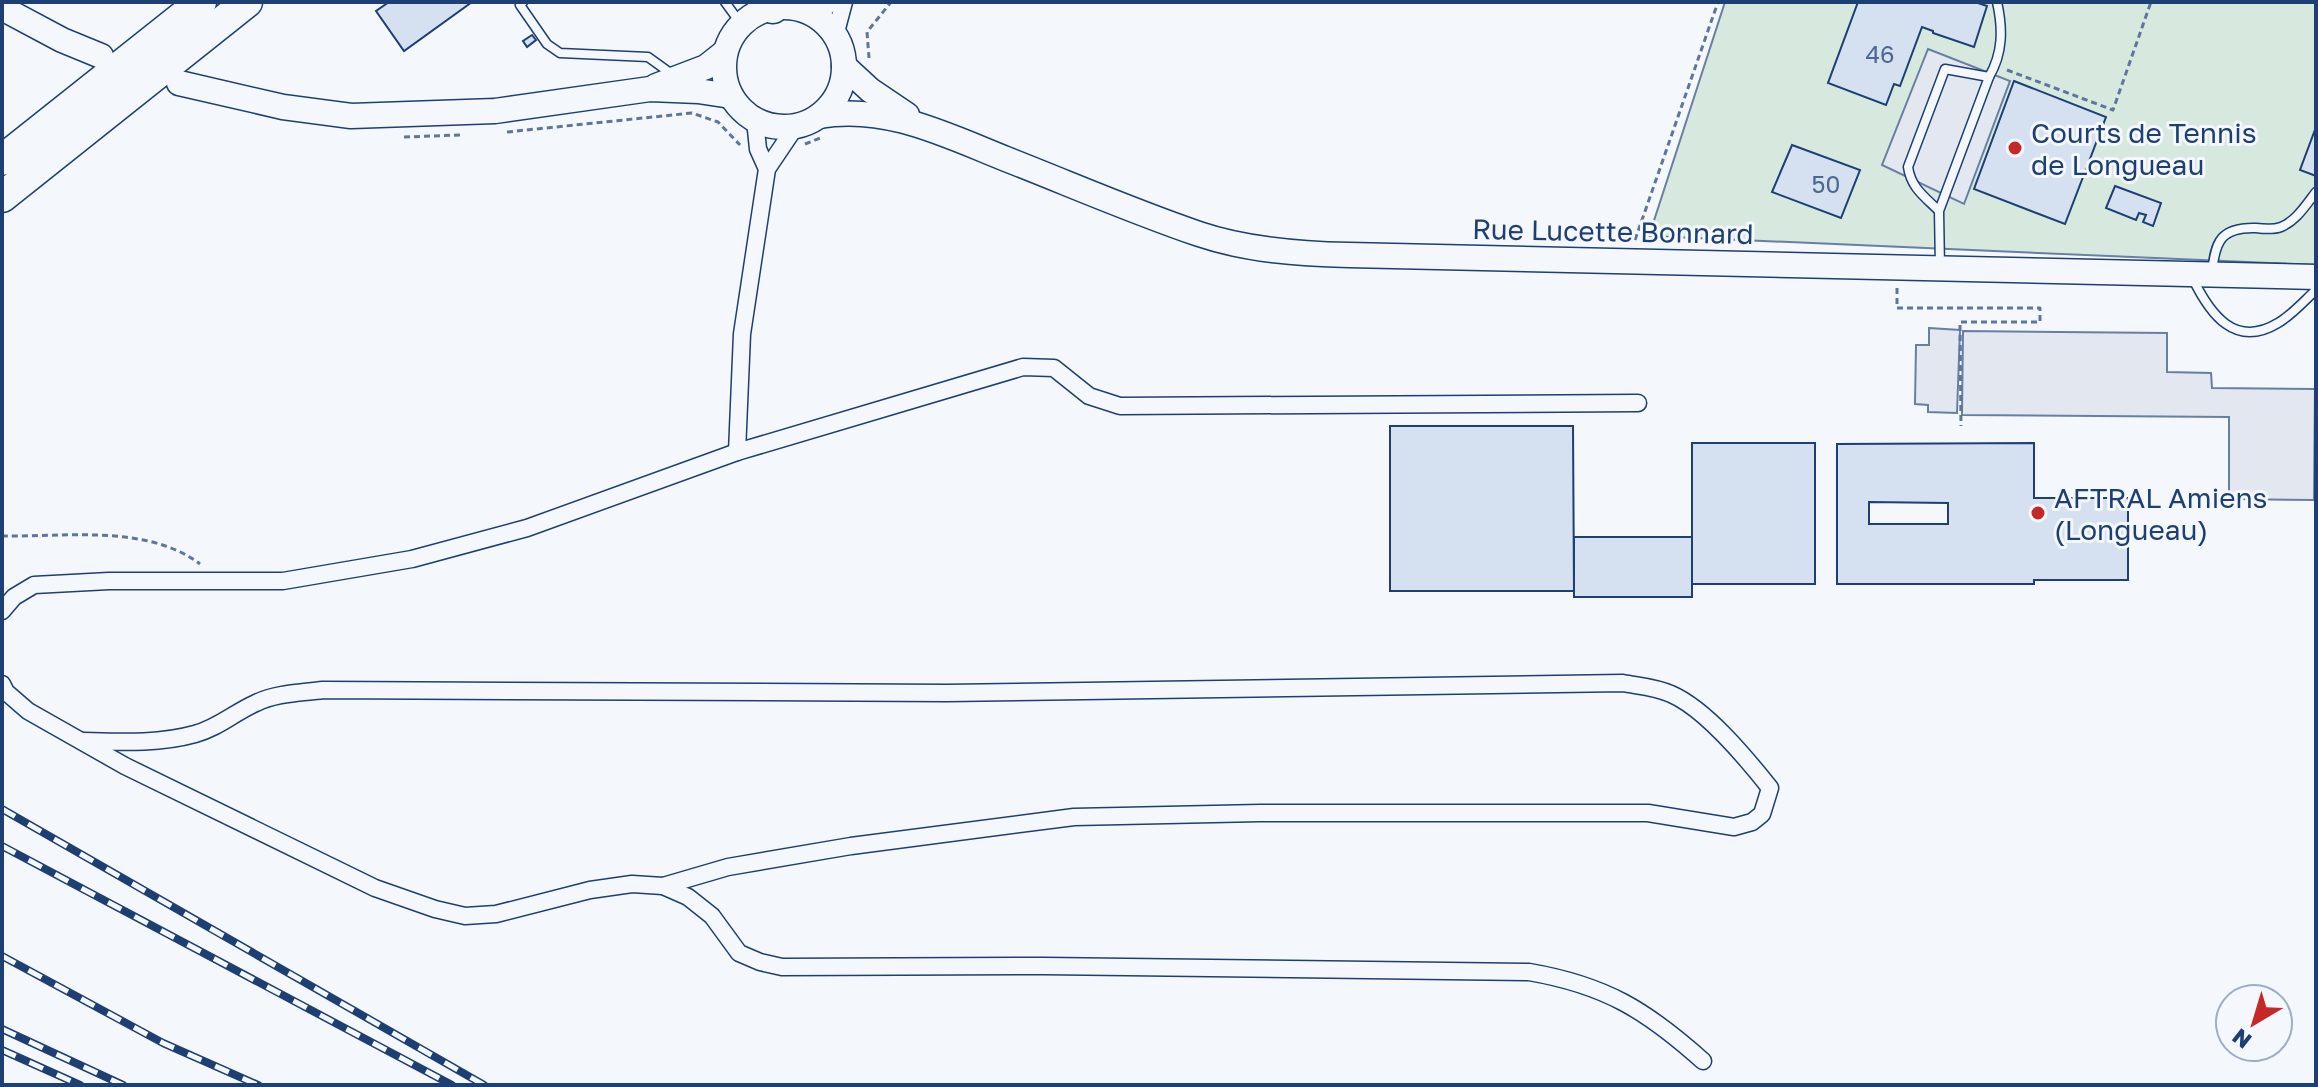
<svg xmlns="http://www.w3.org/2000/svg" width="2318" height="1087" font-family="'Golos Text',sans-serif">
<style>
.green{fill:#d7e8df;stroke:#687fa3;stroke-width:2}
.parking{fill:#e3e8f0;stroke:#687fa3;stroke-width:2}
.building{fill:#d5e0f0;stroke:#1d3f73;stroke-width:2;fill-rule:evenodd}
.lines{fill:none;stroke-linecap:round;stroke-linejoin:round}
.lane-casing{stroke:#1d3f73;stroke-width:11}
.street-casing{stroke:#1d3f73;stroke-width:19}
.secondary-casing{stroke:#1d3f73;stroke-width:27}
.highway-casing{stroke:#1d3f73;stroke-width:33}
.path{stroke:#5e769c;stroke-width:3;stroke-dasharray:6 4;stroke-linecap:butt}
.lane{stroke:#f4f7fb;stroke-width:8}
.street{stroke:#f4f7fb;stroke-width:16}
.secondary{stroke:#f4f7fb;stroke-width:24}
.highway{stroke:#f4f7fb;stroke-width:30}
.rail-casing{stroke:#1d3f73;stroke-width:8}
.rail{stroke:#f4f7fb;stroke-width:5;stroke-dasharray:15;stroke-linecap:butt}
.poi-dot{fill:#c62828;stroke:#f4f7fb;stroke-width:3}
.labels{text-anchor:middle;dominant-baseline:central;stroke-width:6;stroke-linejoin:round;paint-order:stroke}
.number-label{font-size:24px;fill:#4b6792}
.poi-label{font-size:28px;fill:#1d3f73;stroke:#f4f7fb;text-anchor:start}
.street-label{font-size:28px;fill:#1d3f73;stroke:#f4f7fb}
</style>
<rect width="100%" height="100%" fill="#f4f7fb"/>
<!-- green -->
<polygon class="green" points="1725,2 2316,2 2316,265 1649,236"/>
<!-- parking -->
<g class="parking">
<polygon points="1928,49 2010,81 1964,204 1882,165"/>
<polygon points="1929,328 1960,330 1957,413 1928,412 1928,405 1915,404 1916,345 1929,345"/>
<polygon points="1963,331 2167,333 2167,372 2211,373 2212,388 2315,389 2314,500 2229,499 2229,417 1962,415"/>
</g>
<!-- building -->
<g class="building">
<polygon points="389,2 472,2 404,51 376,11"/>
<polygon points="1858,2 1975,2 1987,6 1974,47 1933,33 1933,31 1922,27 1900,86 1894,84 1886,105 1828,83"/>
<polygon points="532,35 536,40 527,47 523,41"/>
<polygon points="2014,81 2106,117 2065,224 1974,189"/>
<polygon points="2316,127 2316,176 2300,170"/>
<polygon points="1792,145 1860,170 1841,218 1772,192"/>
<polygon points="2115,186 2161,203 2153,226 2143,222 2146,215 2139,213 2136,220 2106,208"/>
<polygon points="1390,426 1573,426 1574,591 1390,591"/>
<rect x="1692" y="443" width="123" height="141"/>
<path d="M2034,443V498H2128V580H2034V584H1837V444ZM1869,502L1948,503V524H1869Z"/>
<rect x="1574" y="537" width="118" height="60"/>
</g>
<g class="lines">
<!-- lane casing -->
<g class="lane-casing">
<g id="lane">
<polyline points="523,2 520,5 547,44 560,53 648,57 673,75"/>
<polyline points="725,2 741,24"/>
<path d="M1989,77C2003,53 2003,29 1997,2"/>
<path d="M1939,211C1925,197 1911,188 1908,167L1945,69L1989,77L1939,211L1940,267"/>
<path d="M2212,273C2215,241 2221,227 2256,228C2264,229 2273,230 2281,227C2296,221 2306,205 2316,192"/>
<path d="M2193,279C2210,314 2235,349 2278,323C2292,315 2304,301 2316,290"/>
</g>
</g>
<!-- street casing -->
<g class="street-casing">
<g id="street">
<polyline points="812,15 834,2"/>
<polyline points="835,36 844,2"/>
<polyline points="755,120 758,149 767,169"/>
<polyline points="737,452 742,334 767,169 796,126"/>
<polyline points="2,611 14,597 34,585 109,581 283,581 412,559 527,528 737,452 1023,367 1054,368 1089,396 1120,406 1638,403"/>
<path d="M2,684L6,692L28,711L125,766L375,888L435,909L465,916L496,914L590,890L632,884L663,886L688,897L712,916L739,953L760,962L782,967L1044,966L1529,972C1605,985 1646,1010 1703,1061"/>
<path d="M84,741C121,742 159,744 195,734C218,728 235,712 256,703C276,693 301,693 323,690L947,693L1623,683C1639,686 1656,687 1671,694C1706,709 1747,759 1770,788L1762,814L1752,822L1734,827L1648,813H1260L1074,817L851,846L728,867L663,886"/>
</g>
</g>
<!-- secondary casing -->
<g class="secondary-casing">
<g id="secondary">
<circle cx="784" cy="67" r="60"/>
<polyline points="2,8 62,40 101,56"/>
<polyline points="844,66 870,90 907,115"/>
<polyline points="179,83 283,107 351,116 495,111 650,89 698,91 731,96"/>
<polyline points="656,86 706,67 725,52"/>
<path d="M819,116C885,104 946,135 1006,159C1070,184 1134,212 1199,234C1246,250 1299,254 1349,255L2316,277"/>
</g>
</g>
<!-- highway casing -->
<g class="highway-casing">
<g id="highway">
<polyline points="763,2 773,8"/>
<polyline points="2,160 201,2"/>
<polyline points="2,197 247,2"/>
</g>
</g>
<!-- path -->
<g class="path">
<polyline points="869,58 867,32 891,2"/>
<polyline points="2007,70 2113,110 2151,2"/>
<polyline points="507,132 692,113 718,122 740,145"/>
<polyline points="404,137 460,135"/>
<polyline points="805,144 820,138"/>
<polyline points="1635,240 1718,2"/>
<polyline points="1897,288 1897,308 2040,308 2040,322 1960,322 1961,426"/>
<path d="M2,536C65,537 147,524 200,564"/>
</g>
<!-- lane -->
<use href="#lane" class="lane"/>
<!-- street -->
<use href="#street" class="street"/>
<!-- secondary -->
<use href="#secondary" class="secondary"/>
<!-- highway -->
<use href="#highway" class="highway"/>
<!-- rail casing -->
<g class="rail-casing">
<g id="rail">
<polyline points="2,809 484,1085"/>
<polyline points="2,846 452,1085"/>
<polyline points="2,956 163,1043 258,1085"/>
<polyline points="2,1029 123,1085"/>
<polyline points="2,1050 80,1085"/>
</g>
</g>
<!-- rail -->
<use href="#rail" class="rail"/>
</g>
<!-- markers -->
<g class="poi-dot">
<circle cx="2015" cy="148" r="8"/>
<circle cx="2038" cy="513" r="8"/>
</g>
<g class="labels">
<!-- number labels -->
<g class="number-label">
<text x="1880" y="53">46</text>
<text x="1826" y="183">50</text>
</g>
<!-- poi labels -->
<g class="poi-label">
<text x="2031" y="132">Courts de Tennis<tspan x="2031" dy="32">de Longueau</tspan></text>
<text x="2054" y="497">AFTRAL Amiens<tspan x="2054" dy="32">(Longueau)</tspan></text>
</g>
<!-- street labels -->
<g class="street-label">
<text transform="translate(1613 231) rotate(1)">Rue Lucette Bonnard</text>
</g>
</g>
<!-- border -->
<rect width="2318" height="1087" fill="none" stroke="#1d3f73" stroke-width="8"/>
<!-- north arrow -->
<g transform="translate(2254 1023) rotate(218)"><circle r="38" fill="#f4f7fb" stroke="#9eadc5" stroke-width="2"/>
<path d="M0-6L14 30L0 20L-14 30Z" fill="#c62828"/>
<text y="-12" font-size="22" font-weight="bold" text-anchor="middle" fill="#1d3f73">N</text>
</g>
</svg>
